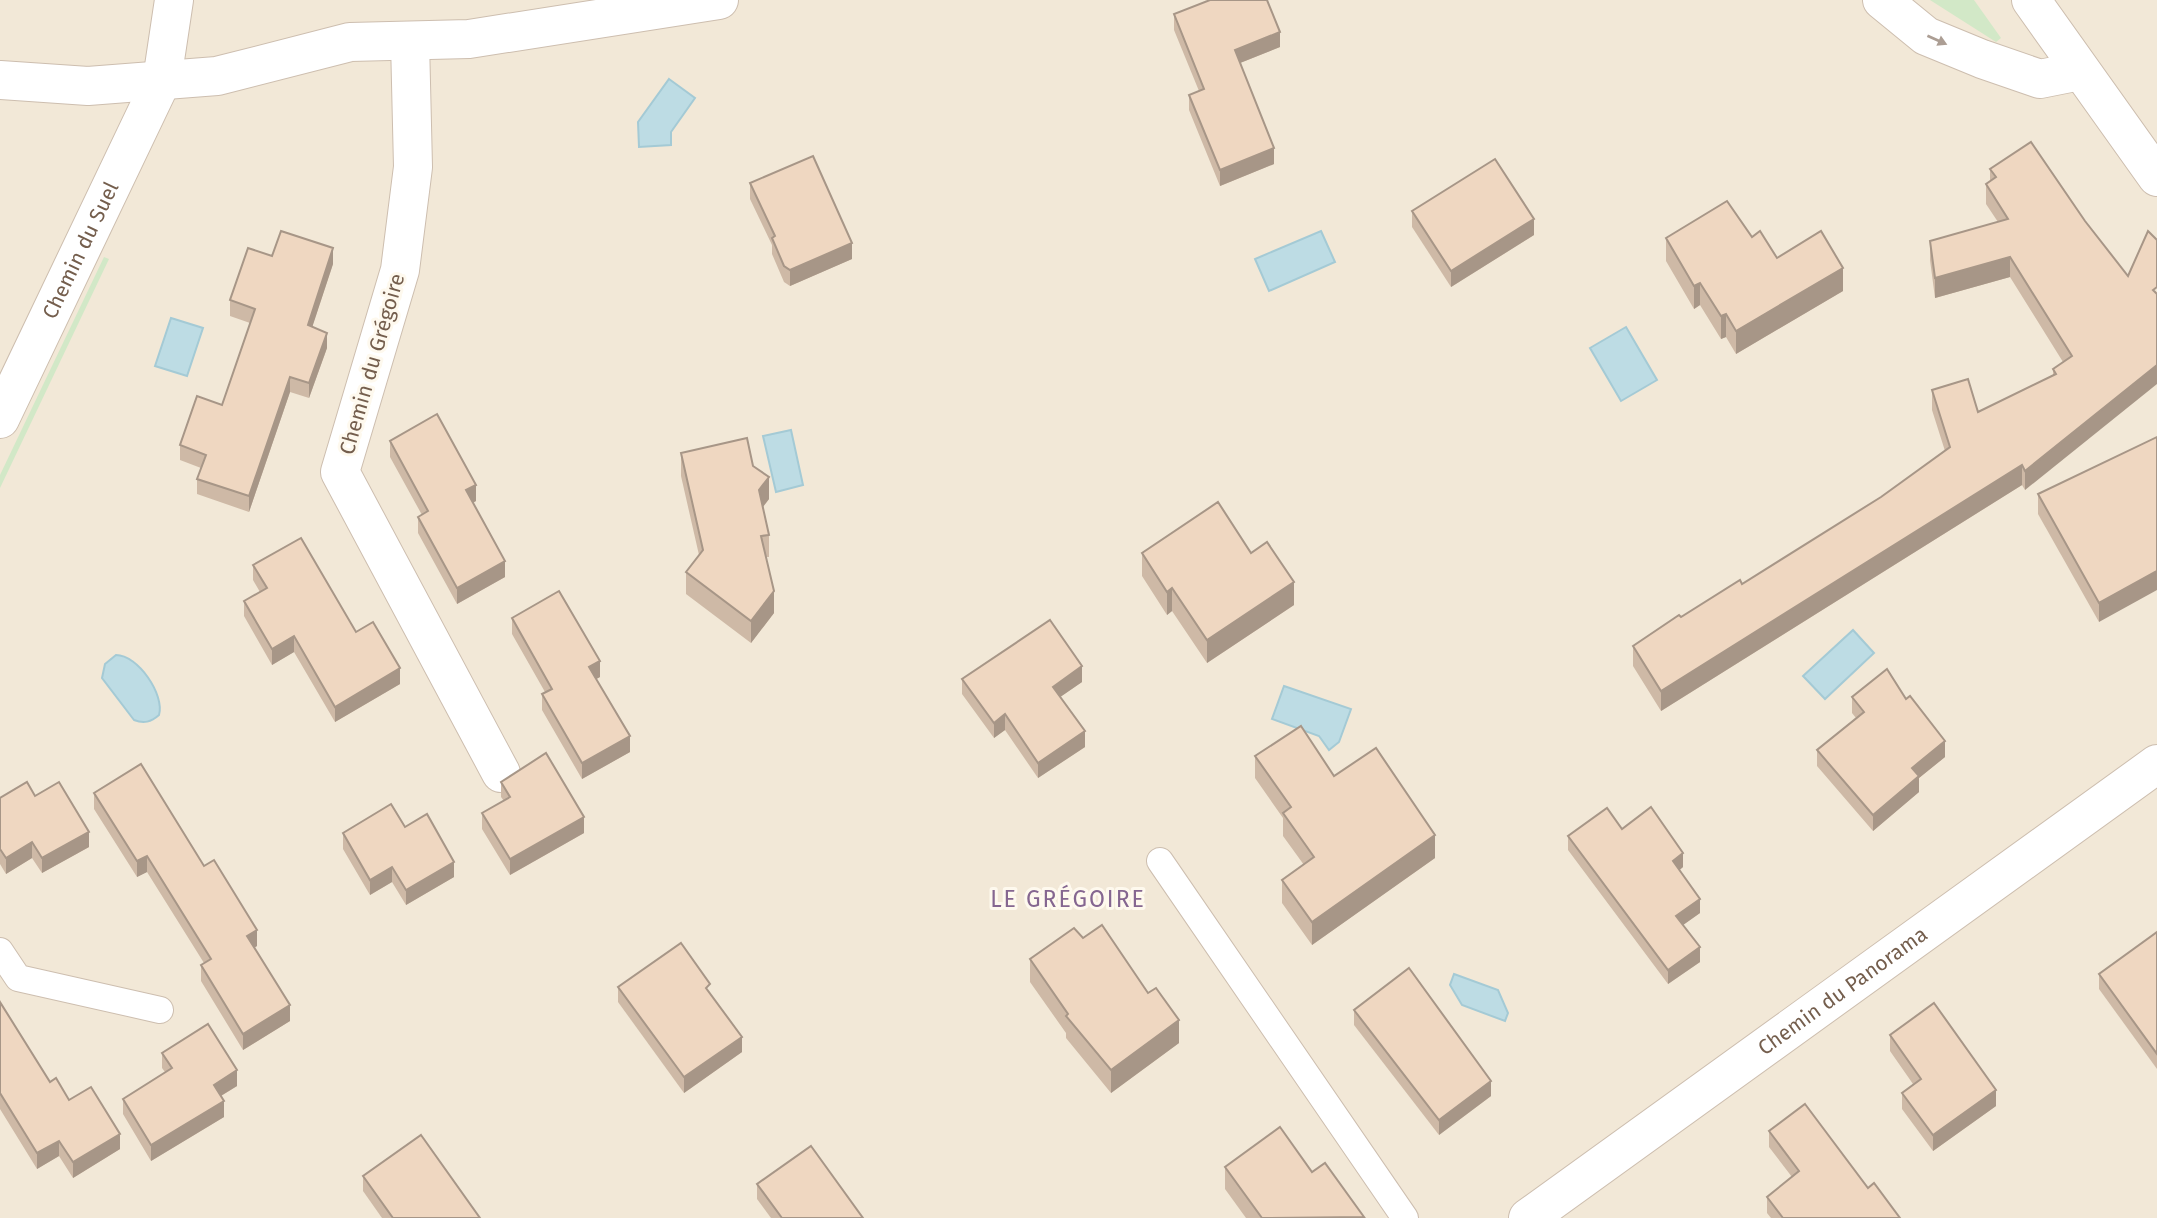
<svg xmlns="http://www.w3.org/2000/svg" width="2157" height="1218" font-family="'Fira Sans',sans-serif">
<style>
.residential{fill:#f2e8d7}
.green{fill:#d2e8c7}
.water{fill:#bddce4;stroke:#a4cad5;stroke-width:2}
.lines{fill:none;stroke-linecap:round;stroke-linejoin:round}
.service-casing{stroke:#cdbeaf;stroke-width:28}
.minor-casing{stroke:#cdbeaf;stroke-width:40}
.tertiary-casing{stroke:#cdbeaf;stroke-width:40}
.service{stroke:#fff;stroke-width:26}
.minor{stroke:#fff;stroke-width:38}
.tertiary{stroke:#fff;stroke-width:38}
.wall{fill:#ceb9a6}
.shaded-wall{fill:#a79687}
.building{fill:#efd7c1;stroke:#a79687;stroke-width:2}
.oneway{fill:#ac9e94}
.labels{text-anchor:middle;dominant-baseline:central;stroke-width:6;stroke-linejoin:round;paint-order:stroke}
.street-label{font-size:21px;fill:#745e4d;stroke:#fef9ee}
.neighbourhood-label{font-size:23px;letter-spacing:2px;fill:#856690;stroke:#fef9ee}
</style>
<rect width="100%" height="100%" fill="#fbf5e8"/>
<!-- residential -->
<rect class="residential" x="0" y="0" width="2157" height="1218"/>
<!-- green -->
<g class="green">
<polygon points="1930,0 1974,0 2001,38 1996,42"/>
<polygon points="104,257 109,259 0,488 0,475"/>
</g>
<!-- water -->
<g class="water">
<polygon points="669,79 695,98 671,132 671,145 639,147 638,122"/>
<polygon points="1321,231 1335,262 1269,291 1255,259"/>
<polygon points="171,318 203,328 187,376 155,366"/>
<polygon points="1626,327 1657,380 1621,401 1590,348"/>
<polygon points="791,430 803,485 776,492 763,436"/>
<polygon points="1853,630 1874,653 1825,699 1803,676"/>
<path d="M116,655C138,655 165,695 159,715C151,722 144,724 134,720L102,678L105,664Z"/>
<polygon points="1284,686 1351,709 1339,742 1329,750 1319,736 1272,719"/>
<polygon points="1454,974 1498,990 1508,1013 1505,1021 1462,1005 1450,985"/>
</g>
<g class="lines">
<!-- service casing -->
<g class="service-casing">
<g id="service">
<polyline points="1160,861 1405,1218"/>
<polyline points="0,951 18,978 160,1010"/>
</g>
</g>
<!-- minor casing -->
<g class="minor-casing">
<g id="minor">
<polyline points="1882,0 1926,36 1982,59 2040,79 2080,71"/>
<polyline points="410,41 413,167 400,270 340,472 501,773"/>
<polyline points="0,80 88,86 217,76 350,42 469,39 719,0"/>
<path id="s1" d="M0,419L162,80L174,0"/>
<path id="s2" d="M1528,1218L2157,764"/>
</g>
</g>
<!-- tertiary casing -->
<g class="tertiary-casing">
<polyline id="tertiary" points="2031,0 2157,177"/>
</g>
<!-- service -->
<use href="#service" class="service"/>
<!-- minor -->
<use href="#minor" class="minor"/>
<!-- tertiary -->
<use href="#tertiary" class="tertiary"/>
</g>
<!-- wall -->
<g class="wall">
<polygon points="1174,14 1280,47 1240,63 1274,164 1220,186 1189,110 1189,95 1199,91 1174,30"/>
<polygon points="1990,169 2085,221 2128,276 2157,240 2025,490 2022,485 1661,711 1633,666 1633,646 1681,617 1742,584 1881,497 1945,451 1932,410 1932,390 1978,412 2053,375 2053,369 2063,362 2010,277 1935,298 1930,260 1930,241 1998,222 1986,204 1986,184 1990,181"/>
<polygon points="750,183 852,259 790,286 784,282 772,254 772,245 750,199"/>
<polygon points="1412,211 1534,235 1451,287 1412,227"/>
<polygon points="1752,237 1777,258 1843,291 1736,354 1726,337 1721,339 1700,305 1694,309 1666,261 1666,238"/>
<polygon points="272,256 333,264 312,327 327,348 309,398 290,392 249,512 197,494 197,479 201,468 180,460 180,445 222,405 250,323 230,316 230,300"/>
<polygon points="2157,437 2099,622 2038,514 2038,494"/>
<polygon points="390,441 476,501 473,503 505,577 457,604 418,533 418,517 422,515 390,457"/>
<polygon points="681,453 753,466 769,499 763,507 769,535 769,557 766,557 774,613 751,643 686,594 686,572 699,555 681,476"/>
<polygon points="1142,553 1251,553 1294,605 1207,663 1172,611 1167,615 1142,576"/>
<polygon points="253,565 356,632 400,684 335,722 294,652 272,665 244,616 244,601 260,592 253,580"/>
<polygon points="512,618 600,677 596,679 630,752 582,779 542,710 542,694 545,692 512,634"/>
<polygon points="962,679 1082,682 1060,697 1085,747 1038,778 1005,730 994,738 962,694"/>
<polygon points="1852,697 1906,699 1945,757 1919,778 1919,792 1873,831 1817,766 1817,750 1856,718 1852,713"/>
<polygon points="1255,756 1334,776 1435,858 1312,945 1282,903 1282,880 1304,865 1283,836 1283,818 1255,778"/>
<polygon points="501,782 584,833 510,875 482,829 482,813 504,801 501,797"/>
<polygon points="94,793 204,866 257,946 254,948 290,1021 243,1050 201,981 201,965 204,963 147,872 137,877 94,809"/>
<polygon points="35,796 89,847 42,873 32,858 6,874 0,864 0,798"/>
<polygon points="405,827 454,877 406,905 392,882 370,895 343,849 343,833"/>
<polygon points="1622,829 1683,867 1679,870 1700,913 1683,925 1700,962 1668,984 1568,850 1568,836"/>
<polygon points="2157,932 2157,1069 2099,989 2099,974"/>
<polygon points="1083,938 1179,1043 1111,1093 1066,1038 1066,1033 1030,982 1030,959"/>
<polygon points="618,987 710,993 742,1052 684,1093 618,1002"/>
<polygon points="0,1002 50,1082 120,1149 73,1178 59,1156 37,1169 0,1109"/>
<polygon points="1354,1010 1491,1096 1439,1135 1354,1025"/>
<polygon points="1890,1035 1996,1106 1933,1151 1902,1109 1902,1093 1913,1084 1890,1051"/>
<polygon points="162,1053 237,1086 221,1096 224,1117 151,1161 123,1114 123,1099 165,1072 162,1068"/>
<polygon points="1769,1131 1868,1188 1900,1218 1771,1218 1767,1213 1767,1197 1792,1177 1769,1147"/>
<polygon points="1225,1167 1312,1172 1364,1218 1246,1218 1225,1189"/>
<polygon points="363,1176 480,1218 382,1218 363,1191"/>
<polygon points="757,1184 863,1218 771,1218 757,1199"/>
</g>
<!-- shaded-wall -->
<g class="shaded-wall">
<polygon points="1280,32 1280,47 1235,65 1235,50"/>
<polygon points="1274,148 1274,164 1220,186 1220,170"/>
<polygon points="1534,219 1534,235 1451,287 1451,271"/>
<polygon points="852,243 852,259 790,286 790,270"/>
<polygon points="333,248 333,264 308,340 308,325"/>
<polygon points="2010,257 2010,277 1935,298 1935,278"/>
<polygon points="1843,268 1843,291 1736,354 1736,331"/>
<polygon points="1700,283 1700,305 1694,309 1694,286"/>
<polygon points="1726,314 1726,337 1721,339 1721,316"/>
<polygon points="327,333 327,348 309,398 309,383"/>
<polygon points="2157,365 2157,384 2025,490 2025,471"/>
<polygon points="290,377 290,392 249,512 249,496"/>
<polygon points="2022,465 2022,485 1661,711 1661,691"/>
<polygon points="769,477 769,499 759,512 759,490"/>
<polygon points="476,485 476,501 466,506 466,490"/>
<polygon points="505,561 505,577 457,604 457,588"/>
<polygon points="2157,571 2157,590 2099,622 2099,603"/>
<polygon points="1294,582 1294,605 1207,663 1207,640"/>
<polygon points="1172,588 1172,611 1167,615 1167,592"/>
<polygon points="774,591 774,613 751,643 751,621"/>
<polygon points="294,636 294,652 272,665 272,649"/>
<polygon points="600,661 600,677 589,683 589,667"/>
<polygon points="1082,666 1082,682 1053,702 1053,687"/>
<polygon points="400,668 400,684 335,722 335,707"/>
<polygon points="1005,714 1005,730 994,738 994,723"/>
<polygon points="1085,731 1085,747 1038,778 1038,763"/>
<polygon points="630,736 630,752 582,779 582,763"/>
<polygon points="1945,741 1945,757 1919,778 1919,792 1873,831 1873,815 1912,768"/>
<polygon points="584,817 584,833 510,875 510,859"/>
<polygon points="89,832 89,847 42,873 42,858"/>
<polygon points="1435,835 1435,858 1312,945 1312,922"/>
<polygon points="32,842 32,858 6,874 6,858"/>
<polygon points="1683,853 1683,867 1673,876 1673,861"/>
<polygon points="147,856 147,872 137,877 137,861"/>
<polygon points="454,862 454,877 406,905 406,890"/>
<polygon points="392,867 392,882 370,895 370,880"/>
<polygon points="1700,899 1700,913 1676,930 1676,916"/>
<polygon points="257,930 257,946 247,952 247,936"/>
<polygon points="1700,947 1700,962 1668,984 1668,970"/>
<polygon points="290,1005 290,1021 243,1050 243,1034"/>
<polygon points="1179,1020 1179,1043 1111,1093 1111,1070"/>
<polygon points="742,1037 742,1052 684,1093 684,1077"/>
<polygon points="237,1070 237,1086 214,1100 214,1085"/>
<polygon points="1491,1081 1491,1096 1439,1135 1439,1120"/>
<polygon points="1996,1090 1996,1106 1933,1151 1933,1135"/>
<polygon points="224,1101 224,1117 151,1161 151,1145"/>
<polygon points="120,1134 120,1149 73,1178 73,1162"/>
<polygon points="59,1141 59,1156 37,1169 37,1153"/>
</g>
<!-- building -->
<g class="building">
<polygon points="1210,0 1267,0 1280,32 1235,50 1274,148 1220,170 1189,95 1204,89 1174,14"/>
<polygon points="2031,142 2085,221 2128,276 2148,231 2157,240 2157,287 2153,290 2157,294 2157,365 2025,471 2022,465 1661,691 1633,646 1679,615 1681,617 1740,580 1742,584 1881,497 1950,447 1932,390 1968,379 1978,412 2056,374 2053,369 2072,356 2010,257 1935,278 1930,241 2008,219 1986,184 1996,177 1990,169"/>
<polygon points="813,156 852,243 790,270 784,266 772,238 775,236 750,183"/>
<polygon points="1495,159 1534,219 1451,271 1412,211"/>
<polygon points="1727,201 1752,237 1760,231 1777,258 1821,231 1843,268 1736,331 1726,314 1721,316 1700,283 1694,286 1666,238"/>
<polygon points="281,231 333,248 308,325 327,333 309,383 290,377 249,496 197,479 206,455 180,445 197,396 222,405 255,309 230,300 248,248 272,256"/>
<polygon points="437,414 476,485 466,490 505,561 457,588 418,517 428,511 390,441"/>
<polygon points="2157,437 2157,571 2099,603 2038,494"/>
<polygon points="747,438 753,466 769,477 759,490 769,535 761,536 774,591 751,621 686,572 703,550 681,453"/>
<polygon points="1218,502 1251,553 1267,542 1294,582 1207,640 1172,588 1167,592 1142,553"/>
<polygon points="301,538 356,632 373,622 400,668 335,707 294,636 272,649 244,601 267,588 253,565"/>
<polygon points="559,591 600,661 589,667 630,736 582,763 542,694 552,689 512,618"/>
<polygon points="1050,620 1082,666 1053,687 1085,731 1038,763 1005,714 994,723 962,679"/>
<polygon points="1887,669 1906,699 1910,696 1945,741 1912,768 1919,776 1873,815 1817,750 1864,712 1852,697"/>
<polygon points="1301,726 1334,776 1376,748 1435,835 1312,922 1282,880 1314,857 1283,813 1291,807 1255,756"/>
<polygon points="546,753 584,817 510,859 482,813 510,797 501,782"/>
<polygon points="141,764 204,866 214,860 257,930 247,936 290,1005 243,1034 201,965 211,959 147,856 137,861 94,793"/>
<polygon points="27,782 35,796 59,782 89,832 42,858 32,842 6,858 0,849 0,798"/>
<polygon points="391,804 405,827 427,814 454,862 406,890 392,867 370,880 343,833"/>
<polygon points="1651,807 1683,853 1673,861 1700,899 1676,916 1700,947 1668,970 1568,836 1607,808 1622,829"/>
<polygon points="1102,925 1148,993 1156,988 1179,1020 1111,1070 1066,1016 1068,1014 1030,959 1074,928 1083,938"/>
<polygon points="2157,932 2157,1054 2099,974"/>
<polygon points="681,943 710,984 706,988 742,1037 684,1077 618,987"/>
<polygon points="1409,968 1491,1081 1439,1120 1354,1010"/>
<polygon points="0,1002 50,1082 56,1078 69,1100 91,1087 120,1134 73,1162 59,1141 37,1153 0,1093"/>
<polygon points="1934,1003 1996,1090 1933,1135 1902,1093 1921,1079 1890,1035"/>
<polygon points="208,1024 237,1070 214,1085 224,1101 151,1145 123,1099 172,1068 162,1053"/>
<polygon points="1805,1104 1868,1188 1874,1183 1900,1218 1783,1218 1767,1197 1799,1171 1769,1131"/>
<polygon points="1280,1127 1312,1172 1325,1163 1364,1217 1262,1218 1225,1167"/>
<polygon points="421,1135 480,1218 393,1218 363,1176"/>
<polygon points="811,1146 863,1218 782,1218 757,1184"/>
</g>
<!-- one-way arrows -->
<defs><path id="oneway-solid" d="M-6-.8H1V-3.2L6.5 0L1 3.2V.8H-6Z" transform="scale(1.75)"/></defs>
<use class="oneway" href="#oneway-solid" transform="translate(1937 40) rotate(24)"/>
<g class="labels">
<!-- street labels -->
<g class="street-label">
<text stroke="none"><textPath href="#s1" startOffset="187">Chemin du Suel</textPath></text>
<text transform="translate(372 364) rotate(-74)">Chemin du Grégoire</text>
<text stroke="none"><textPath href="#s2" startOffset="388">Chemin du Panorama</textPath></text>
</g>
<!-- neighbourhood labels -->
<g class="neighbourhood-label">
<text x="1068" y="899">LE GRÉGOIRE</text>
</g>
</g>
</svg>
